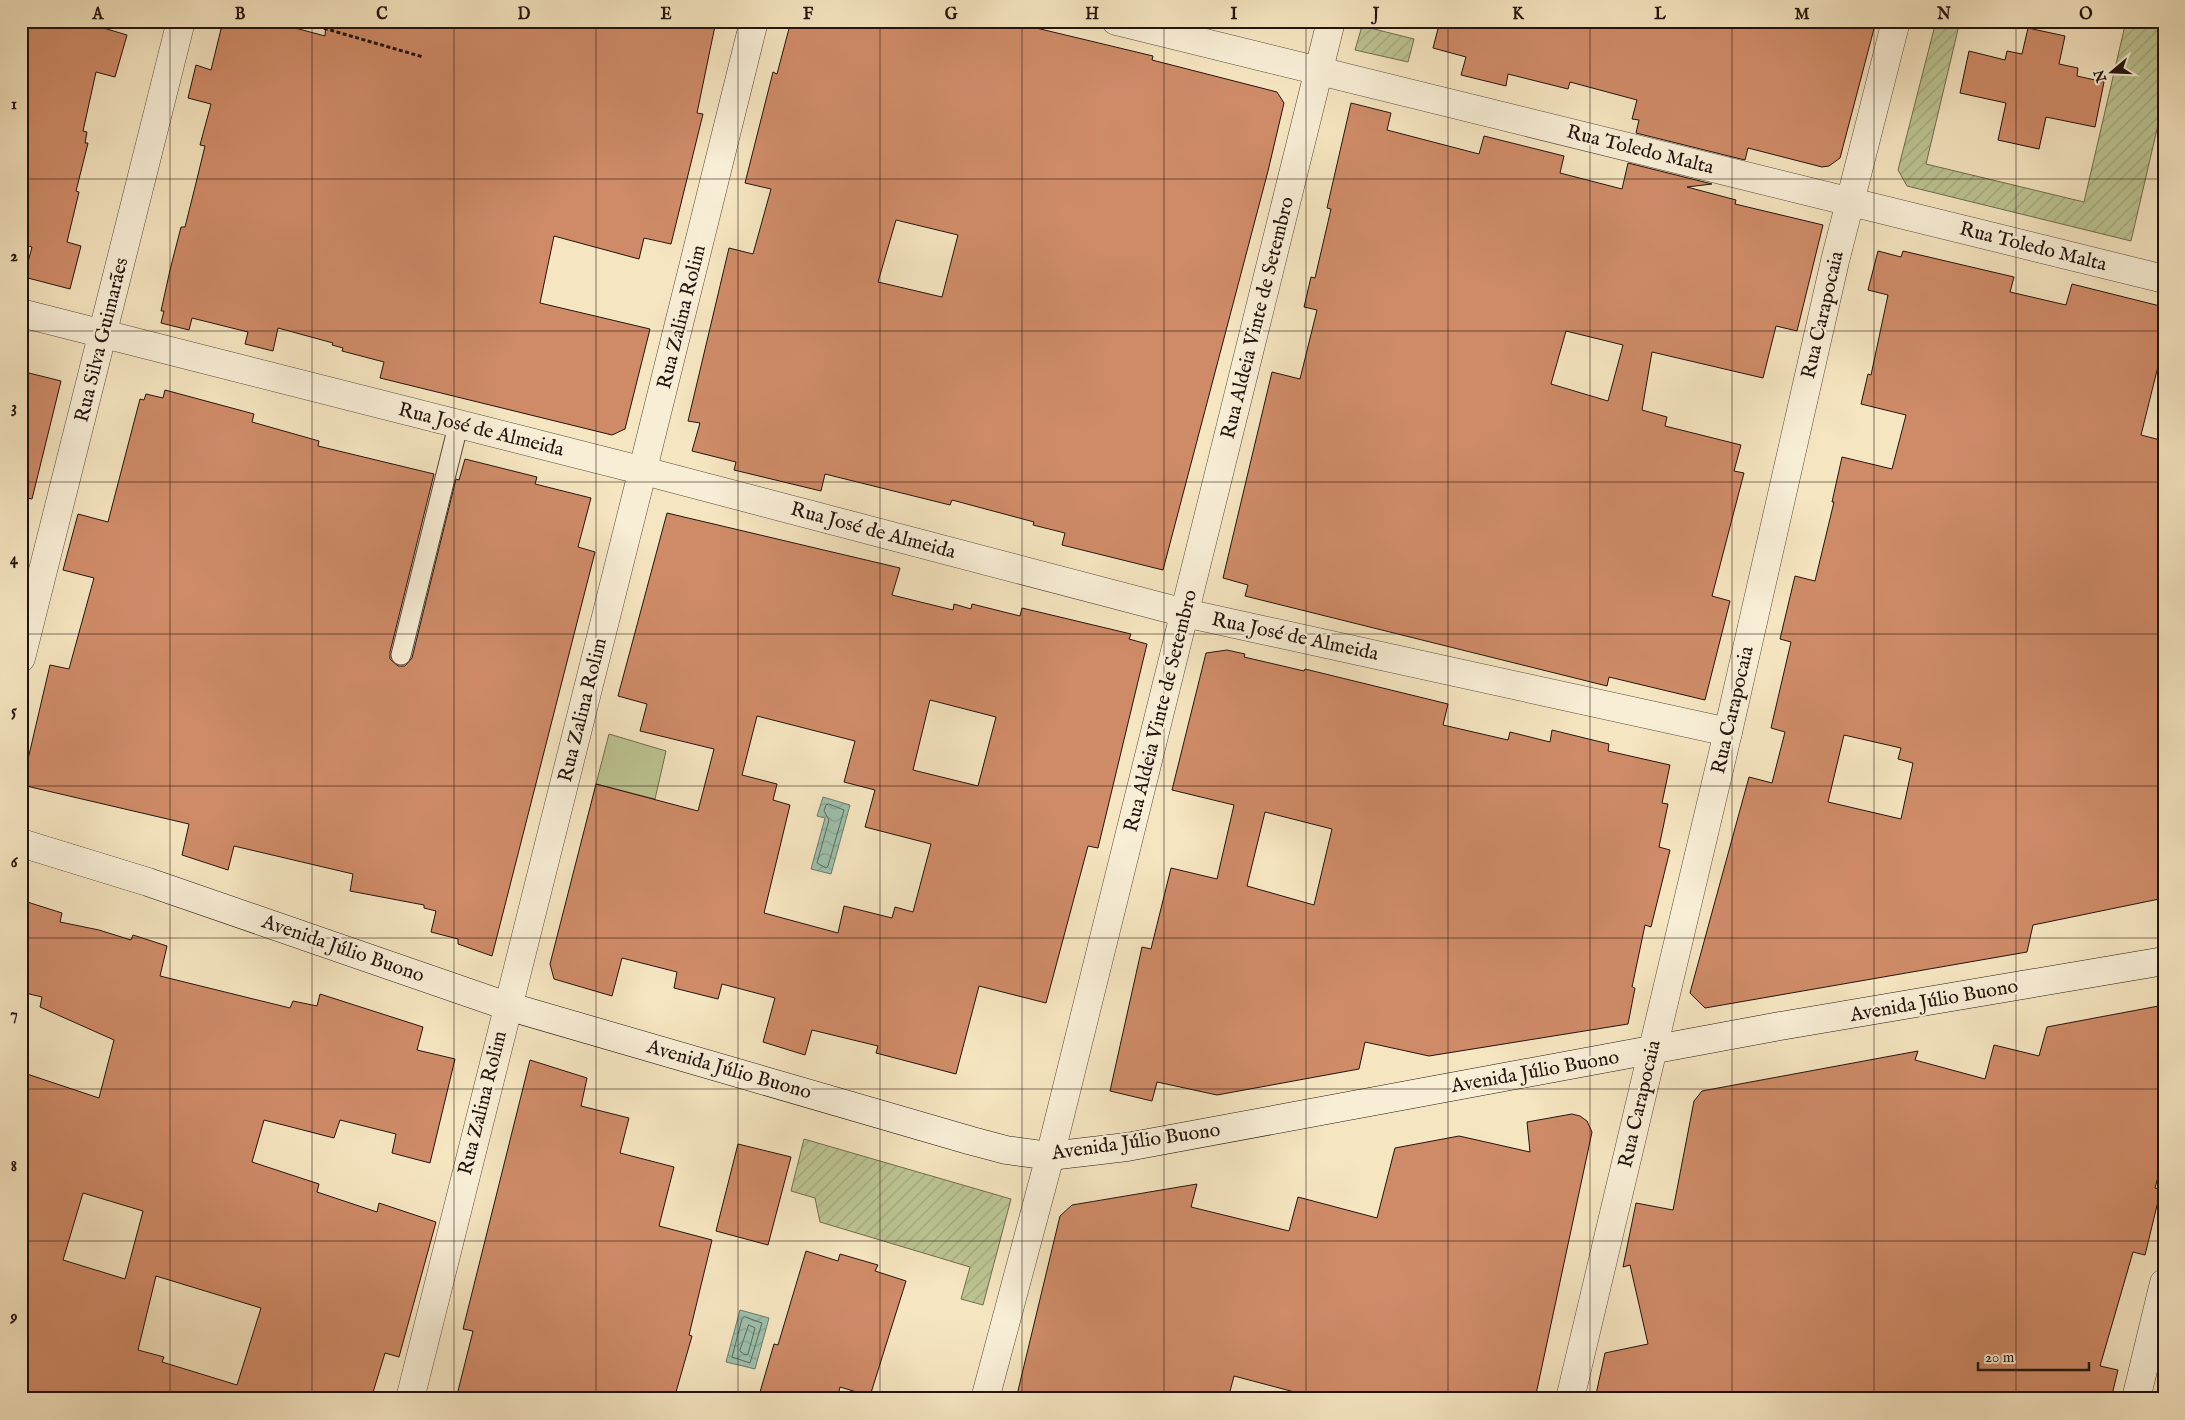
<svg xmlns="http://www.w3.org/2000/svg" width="2185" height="1420" font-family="'IM FELL English',serif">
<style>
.green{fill:#bcc492;stroke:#706c50}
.garden{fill:url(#garden-furrows);stroke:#706c50}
.water{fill:url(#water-waves);stroke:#6c7b6c}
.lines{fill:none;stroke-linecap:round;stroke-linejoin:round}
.shore{stroke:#606a5c;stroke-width:1}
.building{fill:#cf8b68;stroke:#23140d;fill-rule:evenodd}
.service-casing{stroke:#58483a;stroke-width:21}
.minor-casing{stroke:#58483a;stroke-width:29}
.tertiary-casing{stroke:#58483a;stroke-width:29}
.secondary-casing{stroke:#23140d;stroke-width:29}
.path{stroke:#23140d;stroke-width:3;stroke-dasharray:4 2.5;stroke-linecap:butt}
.service{stroke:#f8eed6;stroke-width:19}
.minor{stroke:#f8eed6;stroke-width:28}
.tertiary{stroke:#f8eed6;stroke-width:28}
.secondary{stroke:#f8eed6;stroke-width:28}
.grid{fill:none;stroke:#23140d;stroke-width:1;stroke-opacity:0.55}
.labels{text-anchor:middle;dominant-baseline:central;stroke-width:4.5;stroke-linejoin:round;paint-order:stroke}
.street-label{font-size:20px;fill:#23140d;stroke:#f8eed6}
.neatline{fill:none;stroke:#23140d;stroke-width:2}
.grid-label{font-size:16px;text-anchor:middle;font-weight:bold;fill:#23140d}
</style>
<defs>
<pattern id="garden-furrows" width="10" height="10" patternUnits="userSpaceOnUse" patternTransform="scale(1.25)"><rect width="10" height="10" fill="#bcc492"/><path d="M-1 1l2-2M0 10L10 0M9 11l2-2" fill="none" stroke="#a1a87d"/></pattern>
<pattern id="water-waves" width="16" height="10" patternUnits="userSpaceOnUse" patternTransform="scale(1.25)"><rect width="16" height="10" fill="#9dc0ac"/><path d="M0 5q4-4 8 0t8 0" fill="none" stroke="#87a493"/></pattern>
</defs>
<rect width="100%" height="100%" fill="#f5e5c0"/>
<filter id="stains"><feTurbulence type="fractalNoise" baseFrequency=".004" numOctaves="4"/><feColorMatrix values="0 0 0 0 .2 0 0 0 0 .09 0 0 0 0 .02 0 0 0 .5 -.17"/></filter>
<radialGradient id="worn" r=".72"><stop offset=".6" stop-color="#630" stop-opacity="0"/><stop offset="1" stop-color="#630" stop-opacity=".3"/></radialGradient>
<!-- green -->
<polygon class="green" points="609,734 666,751 655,799 596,784"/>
<!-- garden -->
<g class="garden">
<polygon points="1936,21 1960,21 1926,164 2084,202 2126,21 2164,21 2164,99 2131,241 1907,186 1898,170"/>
<polygon points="1362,26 1414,39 1408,62 1355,50"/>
<polygon points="804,1139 1011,1199 983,1305 961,1299 970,1267 820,1222 815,1198 791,1191"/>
</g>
<!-- water -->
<g class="water">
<polygon points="823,797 850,805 831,874 811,869 825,818 817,816"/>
<polygon points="740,1310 769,1318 755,1369 726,1362"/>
</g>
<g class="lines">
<!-- shore -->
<g class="shore">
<polygon points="829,804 844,810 828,866 826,868 817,863 829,820 824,811 826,805"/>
<polygon points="745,1317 762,1323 750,1363 732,1357 742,1319"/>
<polygon points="749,1325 755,1328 748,1354 745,1355 740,1351"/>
</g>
</g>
<!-- building -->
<g class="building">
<polygon points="21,21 80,21 127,35 115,77 96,72 83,131 87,132 85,143 88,143 76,191 79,192 67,242 81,246 70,289 24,277 32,247 21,244"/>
<polygon points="223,21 269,21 325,36 326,21 716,21 697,113 703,114 671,244 644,238 639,259 554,236 540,303 650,329 625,429 612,435 380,378 384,362 342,351 343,348 332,345 333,343 278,328 273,351 245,344 248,332 192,318 189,330 161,323 164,311 161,311 170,270 181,227 185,227 195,187 205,146 200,145 211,104 188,98 196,65 211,70"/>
<path d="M791,21H1007L1153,56L1152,60L1277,92L1284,103L1268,171L1163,570L1062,545L1065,533L1033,525L1034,522L952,500L950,505L825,474L821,491L734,470L736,462L692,451L700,423L688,421L729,248L753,254L771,189L745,183L773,72L777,74ZM896,220L958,235L942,297L878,282Z"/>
<polygon points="1440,21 1650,21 1673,28 1674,21 1876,21 1840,158 1829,166 1822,167 1748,148 1745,160 1636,133 1639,120 1632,119 1637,100 1570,82 1568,89 1508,74 1506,86 1461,75 1466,57 1433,48"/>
<polygon points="2028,28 2065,36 2059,64 2078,68 2077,76 2104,82 2095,127 2046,117 2039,149 1998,140 2006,103 1960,93 1969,51 2005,60 2007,51 2022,54"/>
<path d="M1351,103L1391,113L1387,130L1479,154L1484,136L1564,156L1560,173L1622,189L1628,163L1712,184L1687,187L1736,200L1735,204L1823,225L1797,331L1776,326L1763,378L1652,352L1642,410L1667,417L1665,426L1741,445L1734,471L1744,473L1712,596L1730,601L1705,700L1609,677L1607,686L1245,596L1248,585L1223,578L1272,372L1300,379L1317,310L1304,307L1311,277L1315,278L1331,209L1327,208ZM1566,331L1623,345L1608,401L1551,384Z"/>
<path d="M1878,251L1901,257L1903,251L2014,277L2010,292L2066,305L2072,284L2164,307V342L2141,435L2164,441V898L2033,925L2027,952L1705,1008L1690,993L1749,777L1772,783L1785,732L1771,728L1791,642L1780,639L1795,576L1815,581L1834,502H1832L1842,457L1892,469L1906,415L1861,404L1868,374L1871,375L1888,295L1868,290ZM1844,735L1901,748L1898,759L1913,763L1901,819L1828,802Z"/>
<polygon points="21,371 61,381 32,499 21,497"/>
<polygon points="165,390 254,414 252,422 319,441 318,446 434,474 390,652 390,659 398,666 405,666 412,658 456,479 459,480 465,459 537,477 535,484 591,498 578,547 595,552 492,956 458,944 458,939 431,932 436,911 424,908 424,905 350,891 353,874 234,846 228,870 182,855 189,824 22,785 50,665 69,669 94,578 63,570 78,514 108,522 140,399 144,400 146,394 163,398"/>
<path d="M667,513L900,568L892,595L953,610L954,604L971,609L972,604L1020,616L1022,608L1131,634L1129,639L1147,644L1098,848L1088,846L1046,1003L979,986L956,1074L876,1053L878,1046L812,1030L805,1055L763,1042L775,998L722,984L718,999L674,988L677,972L622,958L612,996L554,979L550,964L596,784L698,811L714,749L640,731L647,704L618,696ZM930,700L996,717L978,786L913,770ZM757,716L855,741L844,782L875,790L865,827L931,844L913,912L895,907L892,918L844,906L838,933L764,913L790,805L773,800L777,784L742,775Z"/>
<path d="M1227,650L1245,654L1244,657L1304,671L1305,669L1448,704L1443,725L1508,740L1510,732L1550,742L1552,730L1609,744L1608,751L1670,765L1662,803L1668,804L1659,847L1670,850L1651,927L1645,925L1632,987L1635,988L1628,1024L1429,1056L1365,1042L1359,1069L1217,1095L1157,1082L1152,1101L1110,1091L1142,947L1151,949L1171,868L1217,879L1234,805L1172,790L1206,653ZM1265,812L1332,829L1314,905L1247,886Z"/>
<path d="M21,900L62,913L60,922L99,930L131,940L133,935L167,946L160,976L290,1008L293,1001L317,1006L320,994L423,1027L417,1050L455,1059L430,1163L392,1153L396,1134L340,1120L334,1138L264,1120L252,1162L319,1184L317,1192L377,1212L379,1203L436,1222L399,1357L385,1353L371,1399H21V1072L99,1098L114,1040L40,1007L42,997L21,992ZM83,1193L143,1211L125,1279L63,1260ZM156,1276L261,1308L237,1385L162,1362L164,1357L138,1350Z"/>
<polygon points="2164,1005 2164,1155 2155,1188 2161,1189 2145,1255 2133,1252 2100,1366 2118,1370 2111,1399 1595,1399 1605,1353 1648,1344 1630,1265 1623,1267 1636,1203 1673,1210 1694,1101 1702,1091 1918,1051 1915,1060 1985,1079 1994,1045 2039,1056 2047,1027"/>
<polygon points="530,1060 587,1078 581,1106 629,1118 620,1153 674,1167 659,1226 712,1240 689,1335 692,1336 674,1399 456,1399 473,1331 463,1329"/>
<polygon points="1572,1114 1580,1116 1587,1121 1592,1132 1535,1399 1321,1399 1234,1376 1228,1399 1016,1399 1060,1216 1072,1205 1197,1184 1191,1207 1289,1231 1298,1197 1377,1218 1395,1148 1459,1136 1530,1152 1527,1122"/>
<polygon points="738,1144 791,1157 768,1245 716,1231"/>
<polygon points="806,1251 838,1261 840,1254 878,1265 875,1271 906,1281 870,1396 840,1387 837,1399 758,1399 774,1344 778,1345"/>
</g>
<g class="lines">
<!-- service casing -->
<g class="service-casing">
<polyline id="service" points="401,655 458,426"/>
</g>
<!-- minor casing -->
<g class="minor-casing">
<g id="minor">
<polyline points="1116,21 2164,279"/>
<polyline points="21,313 644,471 1185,613 1728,732"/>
<polyline points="21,658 181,21"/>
<path d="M410,1399C523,939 642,481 754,21"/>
<polyline points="1570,1399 1728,732 1835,261 1896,21"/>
</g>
</g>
<!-- tertiary casing -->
<g class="tertiary-casing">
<g id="tertiary">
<polyline points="985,1399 1050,1156 1331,21"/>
<polyline points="2136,1399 2164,1283"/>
</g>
</g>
<!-- secondary casing -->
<g class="secondary-casing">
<polyline id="secondary" points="21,843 148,882 507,1006 972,1141 1006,1150 1050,1156 1127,1147 1780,1026 2164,961"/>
</g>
<!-- path -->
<polyline class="path" points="299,21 423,57"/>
<!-- service -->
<use href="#service" class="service"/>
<!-- minor -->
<use href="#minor" class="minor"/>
<!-- tertiary -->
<use href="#tertiary" class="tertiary"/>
<!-- secondary -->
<use href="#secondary" class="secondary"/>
</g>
<!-- grid -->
<path class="grid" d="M170,21V1399M312,21V1399M454,21V1399M596,21V1399M738,21V1399M880,21V1399M1022,21V1399M1164,21V1399M1306,21V1399M1448,21V1399M1590,21V1399M1732,21V1399M1874,21V1399M2016,21V1399M21,179H2164M21,331H2164M21,482H2164M21,634H2164M21,786H2164M21,938H2164M21,1089H2164M21,1241H2164"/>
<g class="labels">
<!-- street labels -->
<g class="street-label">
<text transform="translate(1640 150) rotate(14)">Rua Toledo Malta</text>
<text transform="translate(2033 247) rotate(14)">Rua Toledo Malta</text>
<text transform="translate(1823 315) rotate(-77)">Rua Carapocaia</text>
<text transform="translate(682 317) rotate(-76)">Rua Zalina Rolim</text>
<text transform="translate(1258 318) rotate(-76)">Rua Aldeia Vinte de Setembro</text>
<text transform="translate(102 340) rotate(-76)">Rua Silva Guimarães</text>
<text transform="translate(481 430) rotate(14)">Rua José de Almeida</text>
<text transform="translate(873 531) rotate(15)">Rua José de Almeida</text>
<text transform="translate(1295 637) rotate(12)">Rua José de Almeida</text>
<text transform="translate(583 710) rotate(-76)">Rua Zalina Rolim</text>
<text transform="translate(1733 710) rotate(-77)">Rua Carapocaia</text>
<text transform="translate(1161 711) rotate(-76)">Rua Aldeia Vinte de Setembro</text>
<text transform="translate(343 949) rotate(19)">Avenida Júlio Buono</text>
<text transform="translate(1934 1001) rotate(-10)">Avenida Júlio Buono</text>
<text transform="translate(729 1070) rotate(16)">Avenida Júlio Buono</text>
<text transform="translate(1535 1072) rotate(-10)">Avenida Júlio Buono</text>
<text transform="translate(483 1103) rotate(-76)">Rua Zalina Rolim</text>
<text transform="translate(1640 1104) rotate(-77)">Rua Carapocaia</text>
<text transform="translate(1136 1142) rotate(-8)">Avenida Júlio Buono</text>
</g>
</g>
<!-- margin -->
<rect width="2185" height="1420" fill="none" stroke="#f5e5c0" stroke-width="55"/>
<!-- north arrow -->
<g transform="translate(2112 72) rotate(251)" stroke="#f8eed6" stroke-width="4" paint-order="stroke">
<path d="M0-4L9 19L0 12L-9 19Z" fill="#23140d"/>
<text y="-8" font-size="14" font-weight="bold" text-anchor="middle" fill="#23140d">N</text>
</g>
<!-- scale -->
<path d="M1978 1362v8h111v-8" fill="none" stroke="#23140d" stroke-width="2.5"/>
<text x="1985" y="1362" font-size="15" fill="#23140d" stroke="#f8eed6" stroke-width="4" paint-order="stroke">20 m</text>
<rect x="28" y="28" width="2130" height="1364" class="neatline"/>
<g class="grid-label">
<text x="98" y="19">A</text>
<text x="240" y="19">B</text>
<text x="382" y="19">C</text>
<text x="524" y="19">D</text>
<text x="666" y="19">E</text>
<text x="808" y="19">F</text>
<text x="951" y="19">G</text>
<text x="1092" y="19">H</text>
<text x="1234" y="19">I</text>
<text x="1376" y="19">J</text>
<text x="1518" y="19">K</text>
<text x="1660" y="19">L</text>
<text x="1802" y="19">M</text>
<text x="1944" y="19">N</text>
<text x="2086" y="19">O</text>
<text x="14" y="109">1</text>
<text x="14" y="261">2</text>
<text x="14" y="412">3</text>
<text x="14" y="564">4</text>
<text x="14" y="716">5</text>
<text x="14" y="867">6</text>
<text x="14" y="1019">7</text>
<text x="14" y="1171">8</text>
<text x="14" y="1322">9</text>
</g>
<rect width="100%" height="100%" filter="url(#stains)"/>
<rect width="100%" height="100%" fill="url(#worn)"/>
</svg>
